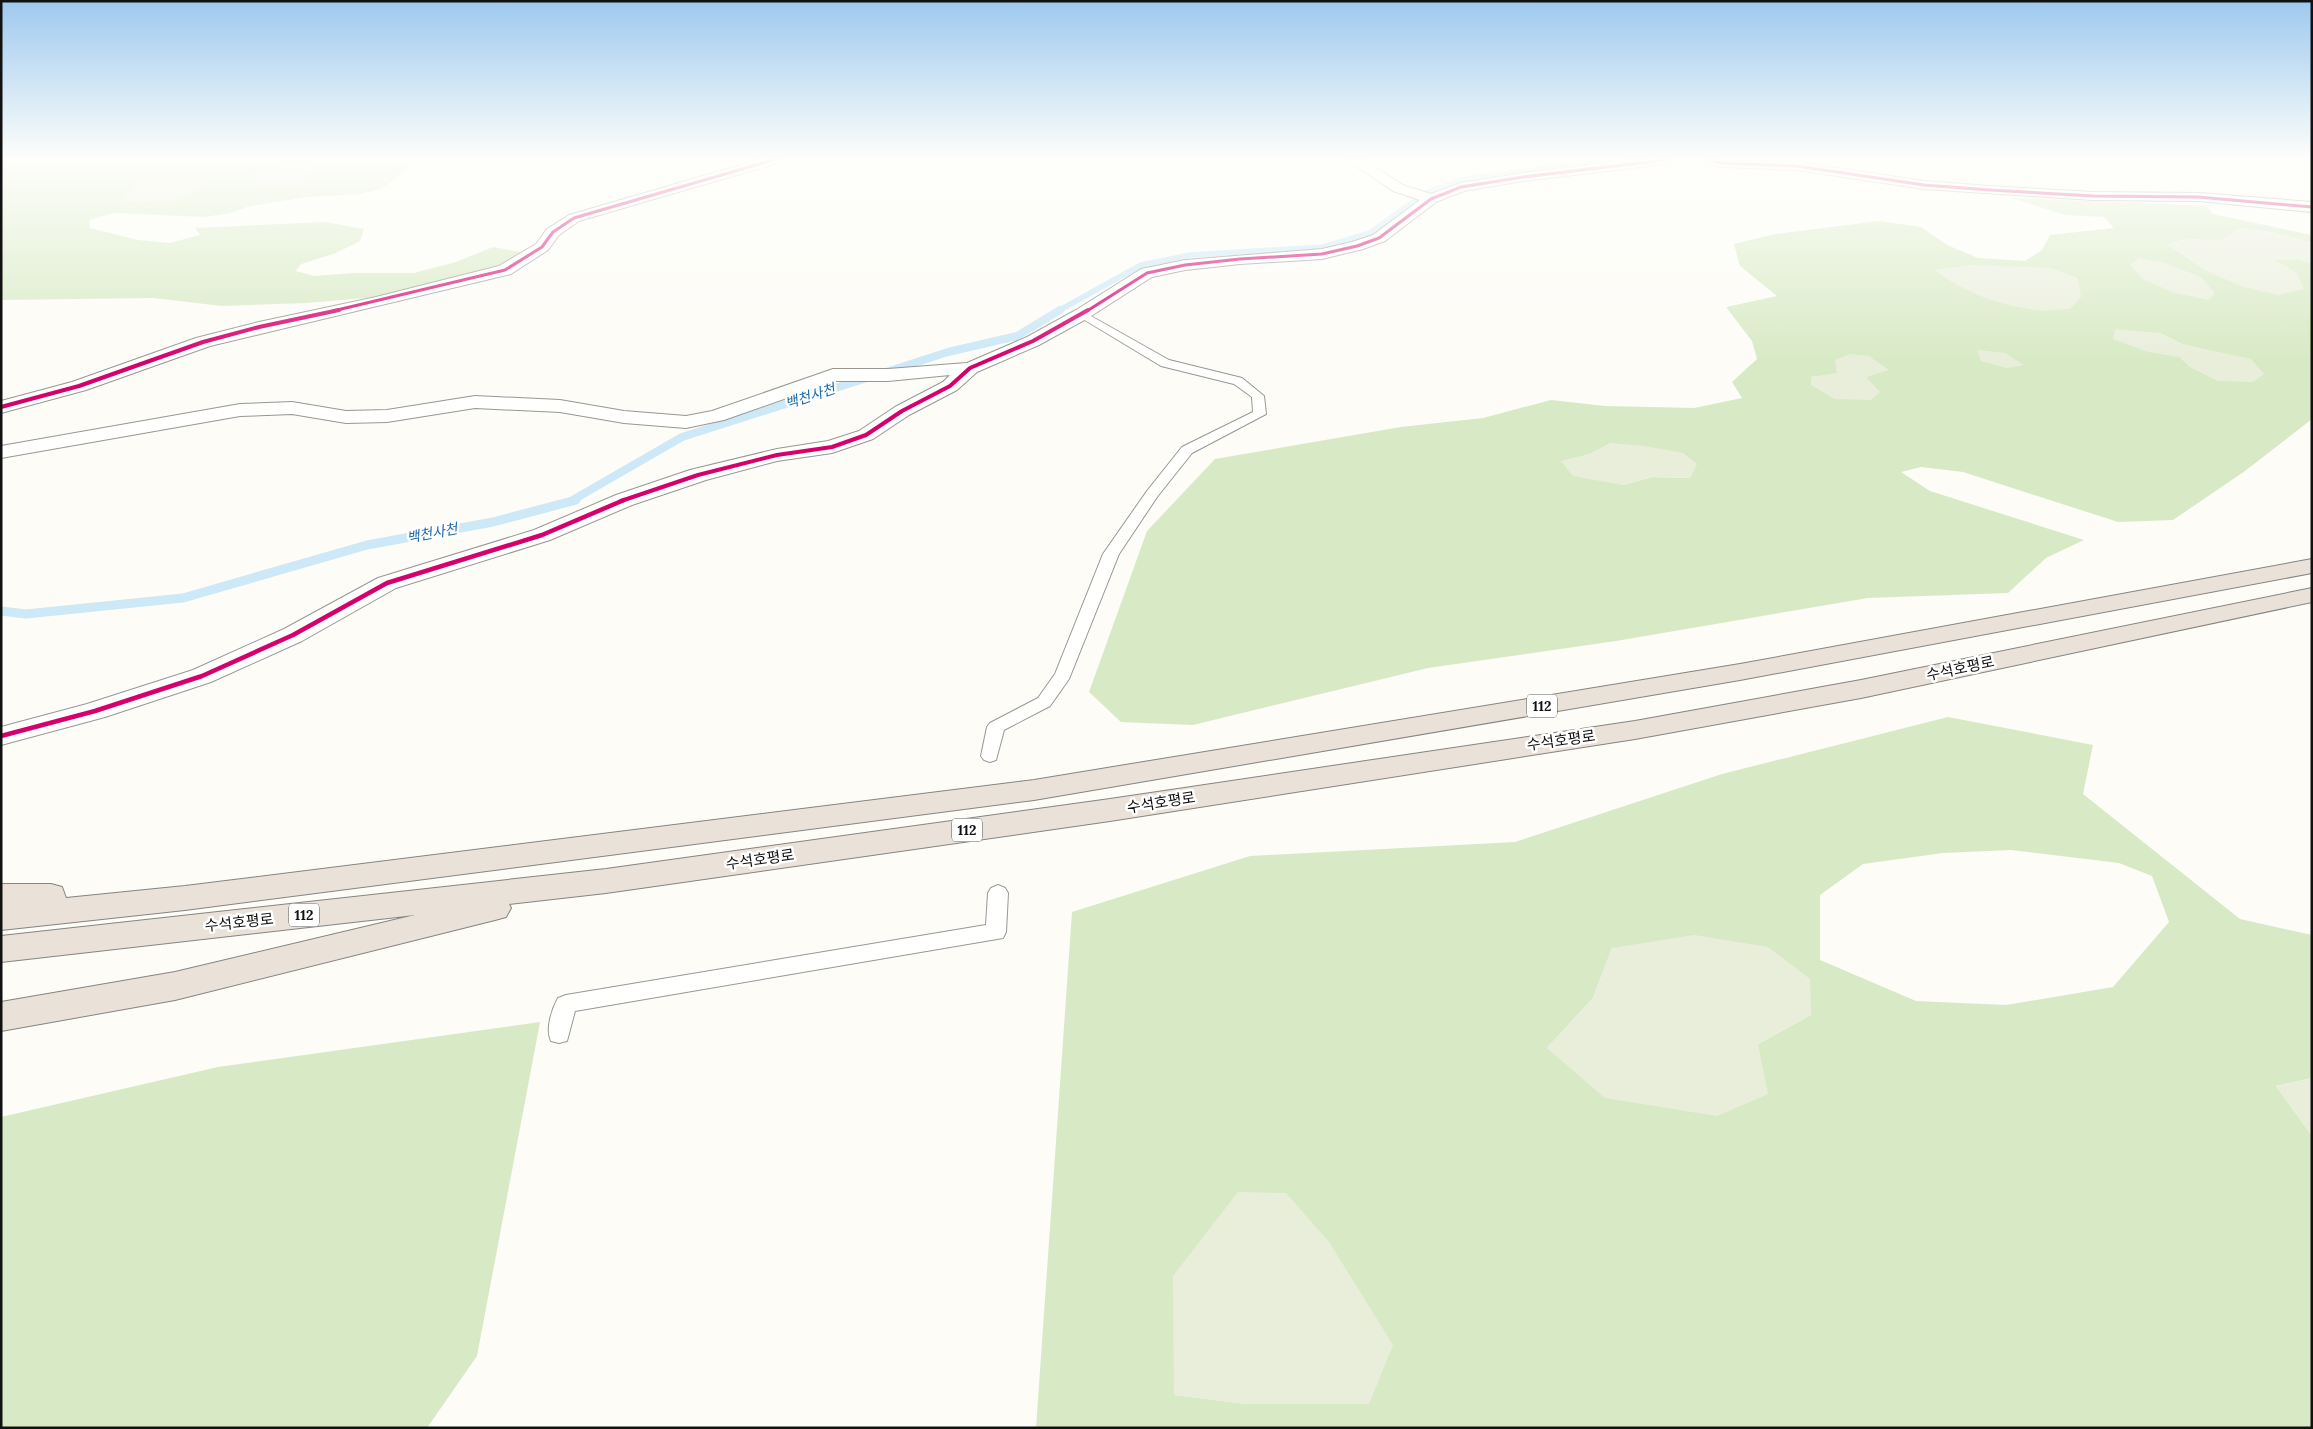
<svg xmlns="http://www.w3.org/2000/svg" width="2313" height="1429" font-family="Lora,'Noto Sans KR',serif">
<style>
.forest{fill:#d8eac5;fill-rule:evenodd}
.cemetery{fill:#e9eedb}
.lines{fill:none;stroke-linecap:round;stroke-linejoin:round}
.stream-far2{stroke:#cde8f7;stroke-width:5.5}
.stream-far1{stroke:#cde8f7;stroke-width:8}
.stream{stroke:#cde8f7;stroke-width:9}
.lane-casing{stroke:#979795;stroke-width:2}
.street-casing{stroke:#979795;stroke-width:2}
.highway-casing{stroke:#858482;stroke-width:2}
.lane{fill:#fffffe;fill-rule:evenodd}
.street{fill:#fffffe;fill-rule:evenodd}
.highway{fill:#eae1d8;fill-rule:evenodd}
.cycleway-far2-casing{stroke:#fff;stroke-width:5}
.cycleway-far1-casing{stroke:#fff;stroke-width:6}
.cycleway-casing{stroke:#fff;stroke-width:8}
.cycleway-far2{stroke:#d6006c;stroke-width:3}
.cycleway-far1{stroke:#d6006c;stroke-width:4}
.cycleway{stroke:#d6006c;stroke-width:4.5}
.labels{text-anchor:middle;dominant-baseline:central;stroke-width:5;stroke-linejoin:round;paint-order:stroke}
.far-water-label{font-size:14px;font-style:italic;fill:#1768a6;stroke:#fff}
.shield{fill:#fff;stroke:#585858;stroke-width:1}
.shield-label{font-size:14px;font-weight:bold;fill:#111}
.street-label{font-size:15px;fill:#111;stroke:#fff}
</style>
<rect width="100%" height="100%" fill="#fdfcf7"/>
<!-- forest -->
<g class="forest">
<polygon points="1,160 400,160 410,164 397,178 381,189 360,194 307,197 247,207 231,213 204,217 114,213 89,220 90,228 138,240 170,243 200,235 195,228 325,222 364,229 360,241 336,253 301,264 296,271 314,276 354,273 414,273 456,262 493,247 533,254 454,283 376,297 307,303 222,306 153,298 1,300"/>
<path d="M2011,198L2206,206L2213,214L2312,235V243L2276,233L2240,228L2220,241L2189,239L2167,244L2190,259L2300,260L2312,263V419L2245,471L2173,520L2118,522L1963,472L1921,467L1901,472L1930,491L2084,540L2046,558L2008,593L1868,598L1616,641L1428,668L1193,725L1121,722L1089,692L1147,531L1215,459L1401,427L1483,418L1551,400L1605,406L1694,408L1742,398L1732,382L1757,359L1752,341L1726,307L1777,296L1740,266L1734,244L1775,234L1879,221L1921,227L1947,245L1978,258L2025,261L2042,250L2050,235L2114,228L2104,217L2065,215ZM2160,333L2182,344L2212,352L2190,367ZM1889,369L1866,377H1811ZM1611,443L1690,478L1652,477L1623,485L1561,462L1590,454Z"/>
<path d="M1948,717L2093,745L2083,794L2240,919L2312,935V1078L2276,1086L2312,1136V1428H1036L1072,912L1250,856L1515,842L1722,774ZM2011,850L2119,863L2152,876L2169,922L2113,987L2006,1005L1916,1001L1820,960V895L1863,864L1943,853ZM1612,948L1811,1015L1758,1044L1547,1048L1593,998ZM1175,1395L1369,1404H1247Z"/>
<polygon points="540,1022 477,1356 427,1428 1,1428 1,1117 218,1067"/>
</g>
<!-- cemetery -->
<g class="cemetery">
<path d="M289,166L310,167L315,172C298,184 280,185 259,185L253,176L268,169Z"/>
<path d="M182,176L201,179L203,186L179,200L140,203L123,201C134,180 160,178 182,176Z"/>
<polygon points="2240,228 2276,233 2312,243 2312,263 2300,260 2275,260 2296,272 2304,289 2278,295 2244,287 2208,272 2166,244 2189,239 2220,241"/>
<polygon points="2139,258 2165,263 2201,277 2215,293 2209,300 2175,293 2144,280 2130,265"/>
<path d="M1971,265L2051,268L2078,278L2081,297L2070,309C2058,309 2046,312 2035,310C1999,305 1962,292 1935,270Z"/>
<polygon points="2115,329 2160,333 2182,344 2251,359 2264,374 2253,382 2218,381 2190,367 2179,357 2148,352 2113,339"/>
<polygon points="1977,350 2005,353 2024,365 2007,368 1981,361"/>
<polygon points="1850,354 1869,356 1889,370 1866,377 1880,392 1871,400 1835,399 1811,385 1811,377 1837,373 1835,360"/>
<polygon points="1611,443 1644,446 1683,453 1697,464 1690,478 1652,477 1623,485 1573,476 1561,461 1590,454"/>
<polygon points="1694,935 1768,947 1810,979 1811,1015 1758,1044 1768,1094 1717,1116 1605,1098 1547,1048 1593,998 1612,948"/>
<polygon points="2312,1078 2312,1136 2276,1086"/>
<polygon points="1238,1192 1286,1193 1329,1242 1393,1345 1369,1404 1247,1404 1174,1395 1173,1276"/>
</g>
<g class="lines">
<!-- stream-far2 -->
<polyline class="stream-far2" points="1058,311 1141,265 1190,255 1323,247 1370,233 1425,193 1465,179 1608,160"/>
<!-- stream-far1 -->
<g class="stream-far1">
<polyline points="886,372 948,352 1017,336 1060,310"/>
<polyline points="571,501 682,437 870,377"/>
</g>
<!-- stream -->
<polyline class="stream" points="1,611 26,614 183,598 367,545 493,522 576,500"/>
<!-- lane casing -->
<g class="lane-casing">
<g id="lane">
<polygon points="1082,311 1169,360 1242,378 1264,396 1266,414 1192,453 1157,497 1119,554 1069,679 1050,706 1004,730 996,760 990,762 984,760 981,756 987,727 990,723 1038,698 1055,674 1103,554 1147,491 1182,447 1253,412 1252,397 1234,384 1161,366 1078,316 1076,314 1078,312"/>
<path d="M998,885L1005,888L1008,893L1006,932L1003,938L575,1011L567,1041L559,1043L551,1041C545,1029 552,1009 558,998L566,995L986,925L988,893L991,888Z"/>
</g>
</g>
<!-- street casing -->
<g class="street-casing">
<g id="street">
<polygon points="758,160 780,160 778,163 579,221 559,235 548,250 511,274 210,346 86,390 1,413 1,401 72,382 196,338 259,322 376,297 499,266 536,244 547,229 569,215"/>
<polygon points="1347,160 1364,160 1403,185 1431,194 1461,183 1523,173 1629,160 1672,160 1665,164 1523,181 1464,191 1436,202 1385,241 1363,249 1322,259 1240,264 1185,270 1152,277 1088,318 1039,345 977,372 957,390 909,415 873,439 832,453 777,461 706,480 632,505 550,540 396,588 302,641 211,682 105,717 1,745 1,727 87,704 193,670 284,629 378,578 534,530 616,495 690,470 777,449 828,441 859,431 895,407 943,382 950,375 888,381 835,381 724,420 686,428 624,423 560,412 475,408 387,422 346,423 292,414 240,416 1,458 1,446 240,404 292,402 346,411 387,410 475,396 560,400 624,411 686,416 712,411 833,369 888,369 967,363 1027,337 1076,310 1141,269 1185,260 1322,249 1352,242 1373,235 1420,200 1393,191"/>
<polygon points="1704,160 1797,162 1924,181 1990,186 2093,192 2198,193 2312,202 2312,212 2198,201 2093,200 1924,189 1797,170 1720,167 1706,163"/>
</g>
</g>
<!-- highway casing -->
<g class="highway-casing">
<g id="highway">
<polygon points="2312,559 2312,573 1740,680 1034,800 185,910 1,930 1,884 51,884 62,887 66,898 185,886 1034,780 1740,664"/>
<polygon points="2312,588 2312,602 1861,698 1635,739 1110,821 606,893 509,904 511,908 506,917 495,920 175,1000 1,1031 1,1002 175,972 415,915 1,962 1,936 606,869 1110,799 1635,721 1861,680"/>
</g>
</g>
<!-- lane -->
<use href="#lane" class="lane"/>
<!-- street -->
<use href="#street" class="street"/>
<!-- highway -->
<use href="#highway" class="highway"/>
<!-- cycleway-far2 casing -->
<g class="cycleway-far2-casing">
<g id="cycleway-far2">
<polyline points="1711,160 1720,163 1797,166 1924,185 1990,190 2093,196 2198,197 2312,207"/>
<polyline points="333,311 505,270 542,247 553,232 574,218 773,160"/>
<polyline points="1087,311 1147,273 1185,265 1240,259 1322,254 1357,246 1379,238 1431,199 1461,187 1523,177 1665,160"/>
</g>
</g>
<!-- cycleway-far1 casing -->
<g class="cycleway-far1-casing">
<g id="cycleway-far1">
<polyline points="1,407 79,386 203,342 259,327 339,310"/>
<polyline points="621,501 698,475 777,455 832,447 866,435 902,411 950,386 970,368 1033,341 1088,310"/>
</g>
</g>
<!-- cycleway casing -->
<g class="cycleway-casing">
<polyline id="cycleway" points="1,736 95,711 202,676 293,635 387,583 542,535 624,500"/>
</g>
<!-- cycleway-far2 -->
<use href="#cycleway-far2" class="cycleway-far2"/>
<!-- cycleway-far1 -->
<use href="#cycleway-far1" class="cycleway-far1"/>
<!-- cycleway -->
<use href="#cycleway" class="cycleway"/>
</g>
<!-- sky -->
<linearGradient id="sky" x2="0" y2="1"><stop stop-color="#9dc9ee"/><stop offset="0.44" stop-color="#fefefb"/><stop offset="1" stop-color="#fefefb" stop-opacity="0"/></linearGradient>
<rect width="2313" height="360" fill="url(#sky)"/>
<g class="labels">
<!-- far-water labels -->
<g class="far-water-label">
<text transform="translate(810 396) rotate(-18)">백천사천</text>
<text transform="translate(432 533) rotate(-11)">백천사천</text>
</g>
<!-- shield labels -->
<g class="shield">
<rect x="1527" y="694.5" width="30" height="23" rx="4"/>
<rect x="952" y="818.5" width="30" height="23" rx="4"/>
<rect x="289" y="903.5" width="30" height="23" rx="4"/>
</g>
<g class="shield-label">
<text x="1542" y="706">112</text>
<text x="967" y="830">112</text>
<text x="304" y="915">112</text>
</g>
<!-- street labels -->
<g class="street-label">
<text transform="translate(1960 668) rotate(-12)">수석호평로</text>
<text transform="translate(1561 740) rotate(-8)">수석호평로</text>
<text transform="translate(1161 802) rotate(-9)">수석호평로</text>
<text transform="translate(760 859) rotate(-8)">수석호평로</text>
<text transform="translate(239 922) rotate(-6)">수석호평로</text>
</g>
</g>
<!-- border -->
<rect width="2313" height="1429" fill="none" stroke="#111111" stroke-width="5"/>
</svg>
